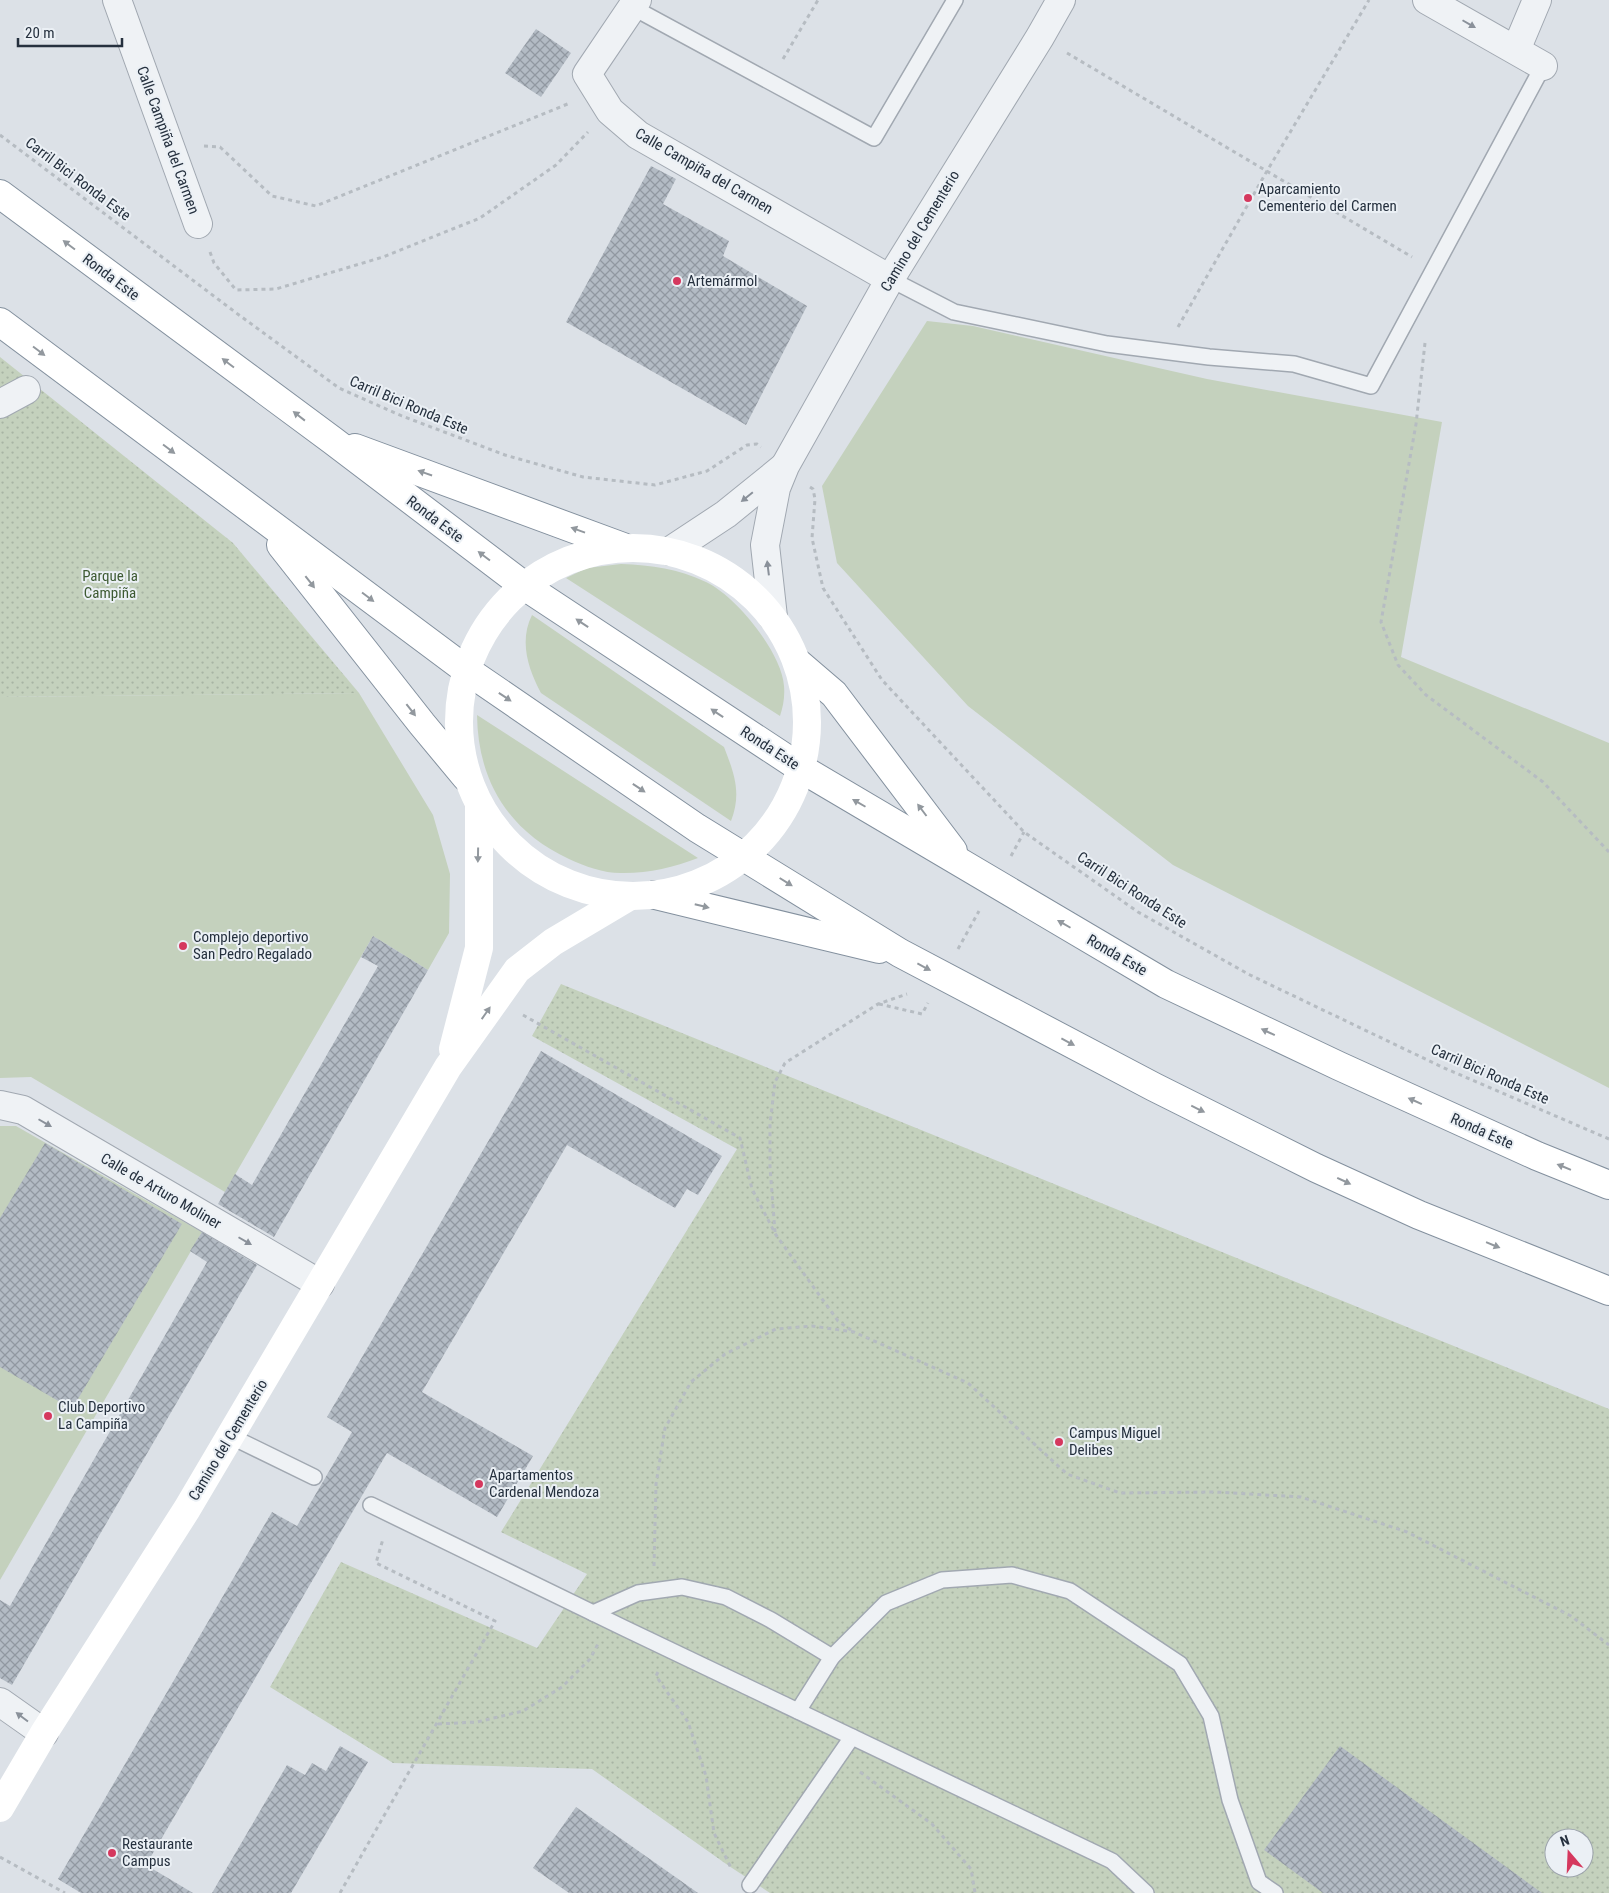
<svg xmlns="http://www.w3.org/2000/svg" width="1609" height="1893" font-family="'Roboto Condensed',sans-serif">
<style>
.grass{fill:#c4d1bd}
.park{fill:url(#park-dots);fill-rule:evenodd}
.building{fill:url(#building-cross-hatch)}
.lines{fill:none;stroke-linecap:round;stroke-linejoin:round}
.lane-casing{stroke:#a1a8b1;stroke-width:18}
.street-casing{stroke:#a1a8b1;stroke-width:30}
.highway-casing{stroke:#83909e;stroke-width:30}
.path{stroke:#b6bcc2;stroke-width:3;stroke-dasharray:4 4;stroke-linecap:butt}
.lane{stroke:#eff2f5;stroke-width:15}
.street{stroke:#eff2f5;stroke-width:28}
.secondary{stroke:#fff;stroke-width:28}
.highway{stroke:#fff;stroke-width:28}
.oneway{fill:#8a919a}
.oneway2{fill:#92989e}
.poi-dot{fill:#d5385e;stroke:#ebf0f5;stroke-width:2}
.labels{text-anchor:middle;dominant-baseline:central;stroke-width:4;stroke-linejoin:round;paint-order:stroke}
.street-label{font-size:15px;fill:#25303e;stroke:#ebf0f5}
.poi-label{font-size:15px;fill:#25303e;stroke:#ebf0f5;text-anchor:start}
.park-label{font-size:15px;fill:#3d5a32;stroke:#ebf0f5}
</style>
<defs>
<pattern id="park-dots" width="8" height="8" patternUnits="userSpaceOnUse" patternTransform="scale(1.25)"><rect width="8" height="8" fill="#c4d1bd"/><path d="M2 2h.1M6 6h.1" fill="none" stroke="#a8b4a4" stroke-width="1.8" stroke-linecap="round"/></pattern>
<pattern id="building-cross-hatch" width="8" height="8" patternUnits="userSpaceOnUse" patternTransform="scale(1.25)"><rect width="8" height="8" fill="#b3bbc4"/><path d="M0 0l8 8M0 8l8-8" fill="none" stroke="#9198a1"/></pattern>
</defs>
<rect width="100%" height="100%" fill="#dce1e7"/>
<!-- grass -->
<g class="grass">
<polygon points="927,321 973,326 1207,379 1442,422 1401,657 1609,743 1609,1088 1173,865 968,706 837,563 822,486"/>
<path d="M621,564C652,565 678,569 706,582C736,596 782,653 784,686C785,697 783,707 780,716L566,578L587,568Z"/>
<path d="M532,615L724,747C734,773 742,793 731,821L541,693C528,669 519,641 532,615Z"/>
<polygon points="359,693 433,815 450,874 449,933 428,970 373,936 225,1192 31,1077 0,1078 0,697"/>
<path d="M477,715L698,858C674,867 650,873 624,873C606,874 586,867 569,859C509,831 478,782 477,715Z"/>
<polygon points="0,1126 16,1126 202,1232 0,1580"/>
</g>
<!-- park -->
<g class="park">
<polygon points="0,357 233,543 359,693 0,697"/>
<path d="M561,984L1609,1409V1893H770L729,1866L592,1769L393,1763L270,1687L341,1562L537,1648L587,1574L501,1532L737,1149L532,1036ZM1554,1838H1584V1868H1554Z"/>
</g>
<!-- building -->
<g class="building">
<polygon points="536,29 571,53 541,97 505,73"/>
<polygon points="651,166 676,179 663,204 729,241 723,256 807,306 746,425 566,322"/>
<polygon points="373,936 428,970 274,1237 218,1204 235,1174 252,1185 378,966 361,957"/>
<polygon points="541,1051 722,1156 698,1195 687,1189 675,1208 567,1145 422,1392 533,1456 497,1517 387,1453 146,1865 193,1893 81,1893 58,1879 272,1512 297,1526 352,1432 327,1417"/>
<polygon points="45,1143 182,1224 72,1409 0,1367 0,1218"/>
<polygon points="202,1232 257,1265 12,1685 0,1678 0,1600 10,1606 207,1262 190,1251"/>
<polygon points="340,1746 368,1762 291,1893 212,1893 287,1765 305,1775 312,1763 326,1771"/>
<polygon points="1340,1746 1542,1893 1323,1893 1264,1850"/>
<polygon points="576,1807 698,1893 569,1893 533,1868"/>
</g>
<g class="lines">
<!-- lane casing -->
<g class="lane-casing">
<g id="lane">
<polyline points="632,7 874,138 955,0"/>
<polyline points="890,279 954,312 1107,344 1209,357 1294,364 1371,386 1543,66"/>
<polyline points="230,1436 314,1477"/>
<polyline points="371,1505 626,1629 1112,1861 1146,1893"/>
<polyline points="593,1613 638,1593 682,1587 726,1597 771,1620 832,1657"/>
<polyline points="798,1711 832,1657 886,1603 942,1580 1012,1575 1070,1591 1180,1664 1211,1716 1230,1800 1259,1882 1275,1893"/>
<polyline points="750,1885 852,1737"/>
</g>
</g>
<!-- street casing -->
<g class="street-casing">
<g id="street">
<polyline points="117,0 198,224"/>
<polyline points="637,0 587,74 610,111 638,135 890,279"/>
<polyline points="1427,0 1543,66"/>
<polyline points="1516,50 1537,0"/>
<polyline points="0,404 26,390"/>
<polyline points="670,551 726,514 784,467"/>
<polyline points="773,617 765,545 776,488 785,466 890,279 1040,37 1061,0"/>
<polyline points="0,1105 23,1110 320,1284"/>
<polyline points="0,1702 44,1733"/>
</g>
</g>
<!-- highway casing -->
<g class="highway-casing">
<g id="highway">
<polyline points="0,194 332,440 523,585 802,769 1166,984 1339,1066 1537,1156 1609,1185"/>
<polyline points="0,322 465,669 697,828 900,953 1154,1087 1316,1168 1419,1215 1609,1291"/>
<polyline points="355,448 623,547"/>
<polyline points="281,545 422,724 466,777"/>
<polyline points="799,664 834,694 953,851"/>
<polyline points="655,895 879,949"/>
</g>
</g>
<!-- path -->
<g class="path">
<polyline points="1067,53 1412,257"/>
<polyline points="783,59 818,0"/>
<polyline points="0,135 239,315 339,388 402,416 505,455 583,477 655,485 707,471 747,445 757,444 761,447"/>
<polyline points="204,146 220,147 272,196 316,206 570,103"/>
<polyline points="210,252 214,263 236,290 276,289 383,257 480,218 556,165 588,132"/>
<polyline points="1178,327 1267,171 1369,0"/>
<polyline points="1425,343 1416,424 1381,622 1398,665 1426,695 1543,782 1609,852"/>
<polyline points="810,487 813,489 815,499 812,538 823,588 882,680 1024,832 1138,912 1250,975 1442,1067 1609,1139"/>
<polyline points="1011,856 1024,832"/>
<polyline points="958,949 979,911"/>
<polyline points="879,1004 922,1014 928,1003"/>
<polyline points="523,1015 740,1138 752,1189 776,1235 838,1321 851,1330"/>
<polyline points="775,1232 770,1167 770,1124 775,1082 785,1063 878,1004 907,994"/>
<polyline points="654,1566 656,1484 665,1428 691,1382 725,1354 776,1329 812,1326 854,1332 968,1383 1067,1474 1120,1493 1215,1492 1301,1497 1407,1532 1571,1616 1609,1645"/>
<polyline points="658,1672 656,1676 688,1722 706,1776 714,1833 731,1868"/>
<polyline points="438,1724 477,1722 523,1711 562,1687 590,1659 599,1642"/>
<polyline points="860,1772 932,1824 971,1869 975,1893"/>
<polyline points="0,1857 65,1893"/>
<polyline points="340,1893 495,1621 376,1563 383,1539"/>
</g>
<!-- lane -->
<use href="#lane" class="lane"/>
<!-- street -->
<use href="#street" class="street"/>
<!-- secondary -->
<g class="secondary">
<circle cx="633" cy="722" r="174"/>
<polyline points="453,1049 479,948 479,806"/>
<polyline points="0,1808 44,1733 187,1509 448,1067 517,970 553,942 627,898"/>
</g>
<!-- highway -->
<use href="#highway" class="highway"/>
</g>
<!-- one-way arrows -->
<defs><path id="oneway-solid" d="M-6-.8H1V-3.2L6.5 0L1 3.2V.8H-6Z" transform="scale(1.25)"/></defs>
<g class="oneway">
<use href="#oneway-solid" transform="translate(1469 24) rotate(30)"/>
<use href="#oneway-solid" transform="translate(747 497) rotate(141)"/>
<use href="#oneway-solid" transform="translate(768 568) rotate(-97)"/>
<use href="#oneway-solid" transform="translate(45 1123) rotate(30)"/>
<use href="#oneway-solid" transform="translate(245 1241) rotate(30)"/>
<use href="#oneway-solid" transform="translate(22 1717) rotate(-143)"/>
</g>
<g class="oneway2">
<use href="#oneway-solid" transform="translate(69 245) rotate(-143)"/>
<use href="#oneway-solid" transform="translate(39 351) rotate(37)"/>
<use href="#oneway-solid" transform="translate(228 363) rotate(-143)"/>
<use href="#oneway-solid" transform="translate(299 416) rotate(-142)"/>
<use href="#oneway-solid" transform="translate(169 449) rotate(37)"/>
<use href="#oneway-solid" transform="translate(425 473) rotate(-161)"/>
<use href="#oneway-solid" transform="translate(578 530) rotate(-160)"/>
<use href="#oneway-solid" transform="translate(484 556) rotate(-143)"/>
<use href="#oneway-solid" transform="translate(310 582) rotate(52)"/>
<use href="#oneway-solid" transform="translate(368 597) rotate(37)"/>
<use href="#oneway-solid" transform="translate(582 623) rotate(-146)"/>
<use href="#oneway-solid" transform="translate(505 697) rotate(34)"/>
<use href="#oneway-solid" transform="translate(411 710) rotate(52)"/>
<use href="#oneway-solid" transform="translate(717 713) rotate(-146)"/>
<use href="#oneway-solid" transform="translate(639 788) rotate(34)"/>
<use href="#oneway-solid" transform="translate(859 803) rotate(-150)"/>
<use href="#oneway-solid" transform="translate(922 810) rotate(-127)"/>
<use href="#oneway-solid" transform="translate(478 855) rotate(91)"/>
<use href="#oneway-solid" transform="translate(786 882) rotate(32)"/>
<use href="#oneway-solid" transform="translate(702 906) rotate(14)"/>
<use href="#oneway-solid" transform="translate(1064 924) rotate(-150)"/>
<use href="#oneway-solid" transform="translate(924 967) rotate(28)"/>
<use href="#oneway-solid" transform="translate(486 1013) rotate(-55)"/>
<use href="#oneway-solid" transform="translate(1268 1032) rotate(-155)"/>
<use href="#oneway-solid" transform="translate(1068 1042) rotate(28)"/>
<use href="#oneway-solid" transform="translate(1415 1101) rotate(-156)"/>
<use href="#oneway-solid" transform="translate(1198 1109) rotate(26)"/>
<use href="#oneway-solid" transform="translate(1564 1167) rotate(-158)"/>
<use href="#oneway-solid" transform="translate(1344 1181) rotate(25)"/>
<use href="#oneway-solid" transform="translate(1493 1245) rotate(22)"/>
</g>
<!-- markers -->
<g class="poi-dot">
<circle cx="1248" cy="198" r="5"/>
<circle cx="677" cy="281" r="5"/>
<circle cx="183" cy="946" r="5"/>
<circle cx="48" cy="1416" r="5"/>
<circle cx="1059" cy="1442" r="5"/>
<circle cx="479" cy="1484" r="5"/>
<circle cx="112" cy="1853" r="5"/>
</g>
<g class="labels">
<!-- street labels -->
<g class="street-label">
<text transform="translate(168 140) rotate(70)">Calle Campiña del Carmen</text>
<text transform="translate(704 171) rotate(30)">Calle Campiña del Carmen</text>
<text transform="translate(78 179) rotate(37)">Carril Bici Ronda Este</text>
<text transform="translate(920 231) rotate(-59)">Camino del Cementerio</text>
<text transform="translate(111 277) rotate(37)">Ronda Este</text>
<text transform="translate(409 405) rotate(23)">Carril Bici Ronda Este</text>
<text transform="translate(435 519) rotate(37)">Ronda Este</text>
<text transform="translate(770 748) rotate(33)">Ronda Este</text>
<text transform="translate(1132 890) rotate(33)">Carril Bici Ronda Este</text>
<text transform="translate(1117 955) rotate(30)">Ronda Este</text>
<text transform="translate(1490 1074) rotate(24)">Carril Bici Ronda Este</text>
<text transform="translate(1482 1131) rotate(24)">Ronda Este</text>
<text transform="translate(161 1191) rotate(30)">Calle de Arturo Moliner</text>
<text transform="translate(228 1440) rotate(-59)">Camino del Cementerio</text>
</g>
<!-- poi labels -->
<g class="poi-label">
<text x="1258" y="189">Aparcamiento<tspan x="1258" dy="17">Cementerio del Carmen</tspan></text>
<text x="687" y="281">Artemármol</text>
<text x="193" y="937">Complejo deportivo<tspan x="193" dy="17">San Pedro Regalado</tspan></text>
<text x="58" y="1407">Club Deportivo<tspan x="58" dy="17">La Campiña</tspan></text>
<text x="1069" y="1433">Campus Miguel<tspan x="1069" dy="17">Delibes</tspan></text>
<text x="489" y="1475">Apartamentos<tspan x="489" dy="17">Cardenal Mendoza</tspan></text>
<text x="122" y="1844">Restaurante<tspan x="122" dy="17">Campus</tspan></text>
</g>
<!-- park labels -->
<g class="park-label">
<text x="110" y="576">Parque la<tspan x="110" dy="17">Campiña</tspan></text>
</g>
</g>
<!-- north arrow -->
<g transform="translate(1569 1853) rotate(341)"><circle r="24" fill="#ebf0f5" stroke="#9ca3ac"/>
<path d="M0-4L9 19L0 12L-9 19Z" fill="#d5385e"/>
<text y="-8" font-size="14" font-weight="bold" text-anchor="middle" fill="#25303e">N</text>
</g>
<!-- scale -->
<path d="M18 38v8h104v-8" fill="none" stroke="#25303e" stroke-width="2.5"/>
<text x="25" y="38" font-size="15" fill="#25303e" stroke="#ebf0f5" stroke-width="4" paint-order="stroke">20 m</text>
</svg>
